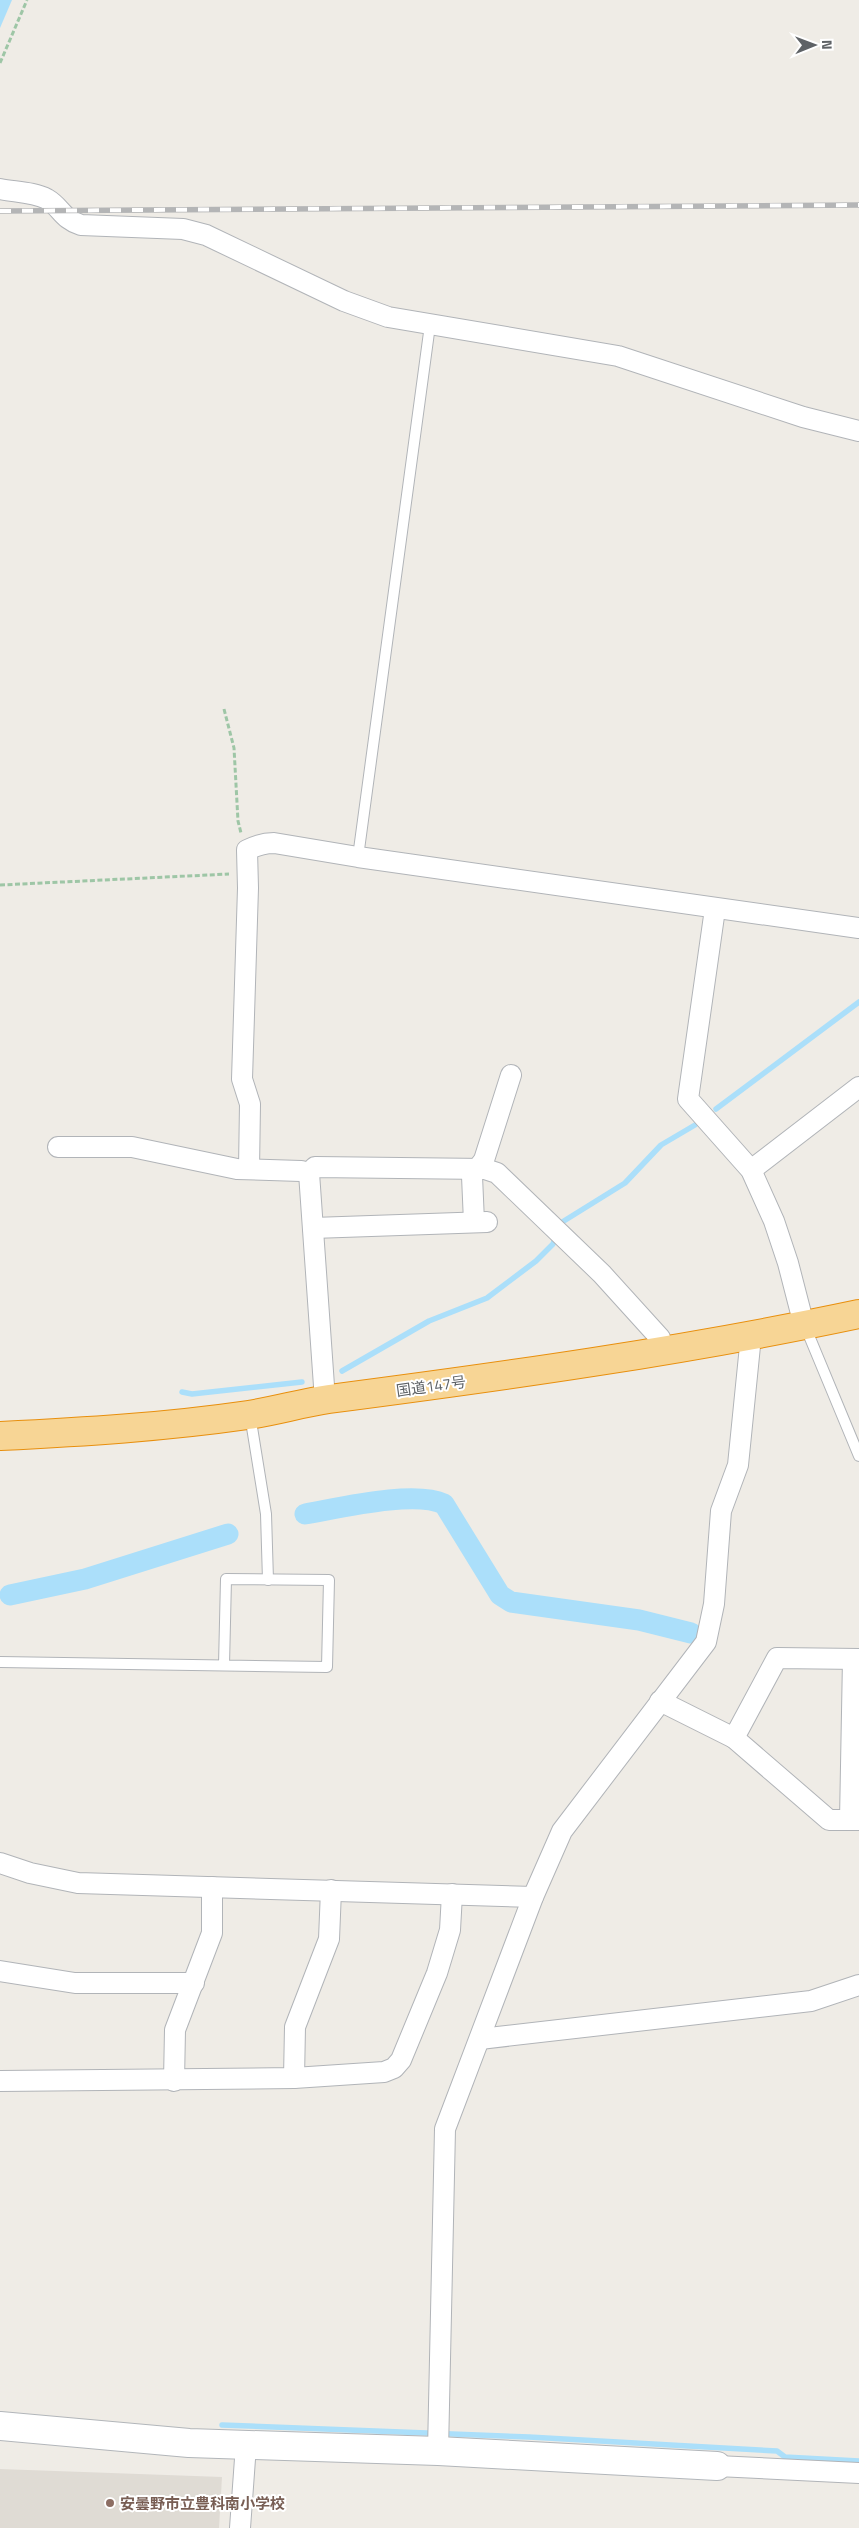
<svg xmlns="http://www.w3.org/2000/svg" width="859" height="2528" font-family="'Titillium Web','Noto Sans JP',sans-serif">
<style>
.education{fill:#dfdbd4}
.water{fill:#abdffa}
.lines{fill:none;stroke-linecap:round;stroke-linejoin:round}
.stream{stroke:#abdffa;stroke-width:5.5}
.canal{stroke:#abdffa;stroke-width:21}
.lane-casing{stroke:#b1b4b8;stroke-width:12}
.street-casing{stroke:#b1b4b8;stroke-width:22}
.secondary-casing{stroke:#b2b6ba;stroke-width:30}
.highway-casing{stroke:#e88f0d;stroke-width:30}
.path{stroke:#9ec6a6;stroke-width:3;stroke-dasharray:5 2.5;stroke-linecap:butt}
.lane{stroke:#fff;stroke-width:10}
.street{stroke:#fff;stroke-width:20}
.secondary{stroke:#fff;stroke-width:28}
.highway{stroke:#f7d595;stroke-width:28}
.rail-casing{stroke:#b4b5b6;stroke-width:5.5}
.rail{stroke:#fff;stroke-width:4;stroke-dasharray:11;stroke-linecap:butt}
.education-dot{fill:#8d6e63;stroke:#fff;stroke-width:2}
.labels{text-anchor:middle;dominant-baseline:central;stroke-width:4;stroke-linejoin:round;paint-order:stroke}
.street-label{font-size:15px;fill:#5e6266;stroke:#fff}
.education-label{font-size:15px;font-weight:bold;fill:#785e54;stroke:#fff;text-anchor:start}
</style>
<rect width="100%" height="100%" fill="#efece6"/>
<!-- education -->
<polygon class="education" points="0,2469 222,2477 219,2528 0,2528"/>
<!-- water -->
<polygon class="water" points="0,0 12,0 0,28"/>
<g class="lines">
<!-- stream -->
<g class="stream">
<polyline points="716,1109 859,1002"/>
<polyline points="559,1224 625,1183 661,1145 695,1125"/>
<polyline points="342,1371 429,1321 487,1298 536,1261 553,1244 556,1235"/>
<polyline points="182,1392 192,1394 302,1382"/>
<polyline points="222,2425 529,2437 777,2451 785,2457 859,2461"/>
</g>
<!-- canal -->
<g class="canal">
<path d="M305,1514C340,1508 414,1490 444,1504L500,1595L511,1602L639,1620L691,1633"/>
<polyline points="10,1595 85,1579 228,1534"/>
</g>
<!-- lane casing -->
<g class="lane-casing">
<g id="lane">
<polyline points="358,857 430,325"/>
<polyline points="805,1326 859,1456"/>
<polyline points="250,1415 266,1514 268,1580"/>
<polyline points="0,1662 327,1667 329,1580 226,1579 224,1665"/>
</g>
</g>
<!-- street casing -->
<g class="street-casing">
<g id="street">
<path d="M0,189C15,192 34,192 47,199C61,207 62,219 81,225L183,229L206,235L344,301L388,317L618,356L803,417L859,431"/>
<polyline points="715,909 688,1099 751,1170 774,1221 788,1263 804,1325"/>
<polyline points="58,1147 132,1147 237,1169 301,1171 309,1173 325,1400"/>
<path d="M249,1169L250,1104L242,1079L248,888L247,850C257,845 264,843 274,843L358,857L859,928"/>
<polyline points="751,1170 859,1087"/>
<polyline points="309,1173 315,1167 485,1169 497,1173 602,1274 660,1338 662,1350"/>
<polyline points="474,1222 472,1176 484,1160 511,1075"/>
<polyline points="313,1228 487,1222"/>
<polyline points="660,1701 734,1738 777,1658 859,1659"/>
<polyline points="734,1738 829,1820 859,1820"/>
<polyline points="850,1820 853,1659"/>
<polyline points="0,1863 30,1873 78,1883 533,1897"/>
<polyline points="0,1971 75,1983 194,1983"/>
<polyline points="480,2039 811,2001 859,1985"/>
<polyline points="294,2078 295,2027 329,1939 331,1890"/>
<polyline points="0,2081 294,2078 384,2072 394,2068 401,2060 437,1973 450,1930 452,1894"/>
<polyline points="174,2081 175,2030 212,1933 212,1887"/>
<polyline points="438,2451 445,2129 533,1897 562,1831 706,1642 714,1604 721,1511 738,1465 751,1336"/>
<polyline points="717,2466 859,2473"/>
<polyline points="240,2528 246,2445"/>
</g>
</g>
<!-- secondary casing -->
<g class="secondary-casing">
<polyline id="secondary" points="0,2426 189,2443 438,2451 717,2466"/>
</g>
<!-- highway casing -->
<g class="highway-casing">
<path id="highway" d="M0,1436C83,1432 165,1427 248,1415C275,1411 302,1403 329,1399C506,1376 684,1351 859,1314"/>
</g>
<!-- path -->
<g class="path">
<polyline points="0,63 27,0"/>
<polyline points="224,709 234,748 238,821 241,833"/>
<polyline points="0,885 229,874"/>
</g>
<!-- lane -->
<use href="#lane" class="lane"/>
<!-- street -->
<use href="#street" class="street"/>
<!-- secondary -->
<use href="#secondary" class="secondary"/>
<!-- highway -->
<use href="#highway" class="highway"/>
<!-- rail casing -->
<g class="rail-casing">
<polyline id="rail" points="0,211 859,205"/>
</g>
<!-- rail -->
<use href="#rail" class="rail"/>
</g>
<!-- markers -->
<circle class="education-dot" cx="110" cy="2503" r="5"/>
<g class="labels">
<!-- street labels -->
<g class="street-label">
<text transform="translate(431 1386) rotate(-8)">国道147号</text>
</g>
<!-- education labels -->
<g class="education-label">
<text x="120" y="2503">安曇野市立豊科南小学校</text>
</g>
</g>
<!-- north arrow -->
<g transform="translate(814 45) rotate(89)" stroke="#ffffff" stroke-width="4" paint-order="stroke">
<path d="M0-4L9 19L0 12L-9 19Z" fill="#5e6266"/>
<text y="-8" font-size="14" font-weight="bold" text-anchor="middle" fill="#5e6266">N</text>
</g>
</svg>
